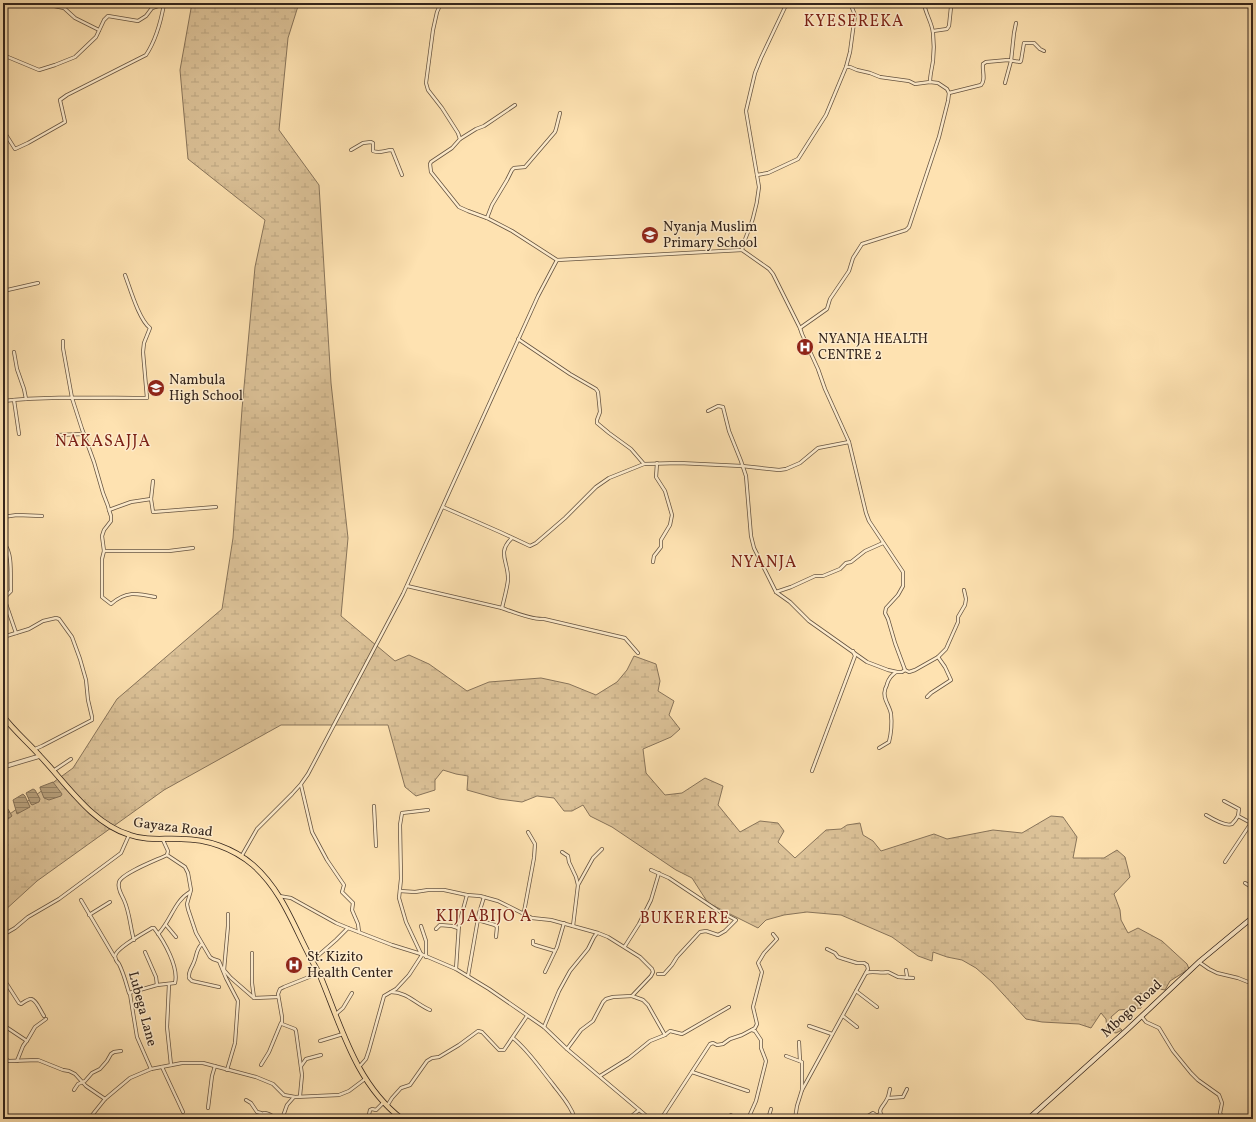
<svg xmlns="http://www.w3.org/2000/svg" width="1256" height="1122" font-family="Vollkorn,serif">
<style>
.wetland{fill:url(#wetland-marsh);stroke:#88745a}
.water{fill:url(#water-rules);stroke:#847057}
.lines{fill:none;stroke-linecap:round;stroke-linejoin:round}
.minor-casing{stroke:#665441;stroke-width:4}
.tertiary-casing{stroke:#665441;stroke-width:5}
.secondary-casing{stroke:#34251c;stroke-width:5.5}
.primary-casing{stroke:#34251c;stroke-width:6}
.minor{stroke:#feeccc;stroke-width:2.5}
.tertiary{stroke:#feeccc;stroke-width:3.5}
.secondary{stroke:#feeccc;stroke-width:4}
.primary{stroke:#fee2b1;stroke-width:4.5}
.labels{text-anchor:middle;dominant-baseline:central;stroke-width:3;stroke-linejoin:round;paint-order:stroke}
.poi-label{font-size:14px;fill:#34251c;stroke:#feeccc;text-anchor:start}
.street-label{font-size:14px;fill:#34251c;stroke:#feeccc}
.quarter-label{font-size:16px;letter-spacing:1px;fill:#7a1f14;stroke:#feeccc}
</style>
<defs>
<pattern id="wetland-marsh" width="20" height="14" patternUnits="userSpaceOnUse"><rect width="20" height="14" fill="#dcc298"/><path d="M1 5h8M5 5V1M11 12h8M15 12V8" fill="none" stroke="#bda782"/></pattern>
<pattern id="water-rules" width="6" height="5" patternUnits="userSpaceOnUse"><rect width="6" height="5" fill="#b9a27e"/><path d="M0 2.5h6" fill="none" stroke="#978466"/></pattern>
</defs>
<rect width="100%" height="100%" fill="#fee2b1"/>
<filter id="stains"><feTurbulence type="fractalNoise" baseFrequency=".005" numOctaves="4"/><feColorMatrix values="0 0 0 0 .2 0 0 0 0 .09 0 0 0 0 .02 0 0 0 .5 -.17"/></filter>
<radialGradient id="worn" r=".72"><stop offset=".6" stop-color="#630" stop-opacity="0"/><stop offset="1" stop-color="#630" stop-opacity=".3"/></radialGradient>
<!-- wetland -->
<polygon class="wetland" points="192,3 299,3 288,38 279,130 319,185 331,383 348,538 341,616 395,661 409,655 429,664 467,691 489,682 541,678 569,684 596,695 617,682 627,670 634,656 656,664 660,681 658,691 674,701 669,715 680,729 671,737 643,749 646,773 665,795 682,793 705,778 723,786 718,805 740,832 760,821 778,823 784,831 780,838 778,842 795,858 826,830 841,829 847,825 860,823 863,835 873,841 881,851 934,834 947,839 993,830 1022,833 1051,816 1063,817 1077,837 1073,858 1104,858 1117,850 1125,857 1130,877 1114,894 1120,910 1121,920 1128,933 1138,928 1162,941 1187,964 1189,969 1170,981 1165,990 1155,988 1149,997 1140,993 1141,1008 1119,1010 1111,1017 1113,1023 1122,1030 1116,1033 1107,1031 1106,1019 1101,1013 1091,1028 1079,1024 1042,1022 1026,1019 992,982 976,968 962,960 947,957 933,952 932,961 918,956 892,937 841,915 807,912 784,915 766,920 758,928 708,903 692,878 676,870 612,827 590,816 583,805 572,811 564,811 554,798 537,796 522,802 499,799 467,790 468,776 456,774 443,770 435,780 435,790 416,796 405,787 388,725 281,725 164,790 37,881 3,912 3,819 73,768 117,699 222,609 233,538 242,409 255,267 265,220 188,159 180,70"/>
<!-- water -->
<g class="water">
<polygon points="53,782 62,794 61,796 49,800 44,798 40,788 40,787"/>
<polygon points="33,789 35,790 40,799 39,802 32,805 31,804 26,793"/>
<polygon points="23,794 25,796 30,807 17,814 13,800"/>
<polygon points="8,809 12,816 4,822 3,820 3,813"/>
</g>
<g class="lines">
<!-- minor casing -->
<g class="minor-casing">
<g id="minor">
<polyline points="40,3 64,8 75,18 99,30"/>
<polyline points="441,3 437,12 433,30 426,83 428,90 442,108 458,133 460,139 452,148 431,162 430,164 431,172 459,207 468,211 487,218 512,231 557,260 742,250"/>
<path d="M787,3L761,58L755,73L746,111L759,187C758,197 756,208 753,218C750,229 744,239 742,250L769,269L773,274L800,328L802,334L818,369L825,389L849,442L866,513L869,521L903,572V586L898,595L886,608L885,613L888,619L895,643L905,670"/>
<path d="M924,3C925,13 932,22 933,33C934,42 934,52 933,61C932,68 930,75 930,82"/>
<polyline points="933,31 947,29 949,26 951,7 950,3"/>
<path d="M3,55L39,70L55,65L75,57L96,37L104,20L108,16L138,21L146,16L152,8L164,4C161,21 156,40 146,55L67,95L60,100L65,122L28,143L15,149L3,130"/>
<polyline points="1005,83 1011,61 1014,33 1016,23"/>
<path d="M949,93L981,85C986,80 982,71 983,64L986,62L1008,60L1020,62L1021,61L1024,43H1034L1040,49L1044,51"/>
<polyline points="460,139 476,129 484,126 515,105"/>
<path d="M351,150L363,143L371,142L373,143V151C380,154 385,150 392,150L402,175"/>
<polyline points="757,175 768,173 798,159 826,115 846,67 850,52 855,15 850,3"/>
<polyline points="487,218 492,205 507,180 512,170 514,168 525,167 555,132 556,129 560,113"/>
<polyline points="3,291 38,283"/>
<polyline points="800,328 827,309 830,299 849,271 853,258 862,244 906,230 909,227 939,137 948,101 949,93 947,89 938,83 930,82 915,84 909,81 880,77 870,73 857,70 850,67 846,67"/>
<polyline points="518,339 570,374 596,389 598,392 600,412 597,420 597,423 609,433 631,449 644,464"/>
<path d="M63,341V348L72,398L82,429L94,462L103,493L108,506L109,510L111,516V521L104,530L102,536L104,551L102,559V597L111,604C126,591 136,593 155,597"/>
<polyline points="14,352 17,369 24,389 26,399"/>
<polyline points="14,400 19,434"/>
<path d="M3,401C51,396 99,398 147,398L143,352L144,343L150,328C139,320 130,288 125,275"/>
<polyline points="708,411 718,406 723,407 729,431 741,461 746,476 751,536 754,548 776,592 790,602 809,621 867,662 888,670 897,672 902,672 905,670 909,672 915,670 938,657 946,649 958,622 958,617 965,605 966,599 964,590"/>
<polyline points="57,435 84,434"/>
<polyline points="153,481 151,499 153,512 216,507"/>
<polyline points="443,507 500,532 530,546 536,543 565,518 596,487 609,478 644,464 679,463 742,466 779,470 786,469 800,463 818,448 849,442"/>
<polyline points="109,510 131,502 151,499"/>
<polyline points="3,517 17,515 42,516"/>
<path d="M3,545H5C13,554 10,579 11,591L6,596L5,601L16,633"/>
<polyline points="104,551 169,551 193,548"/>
<polyline points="653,562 654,556 661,547 661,540 670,525 672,515 665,491 656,477 657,463"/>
<path d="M407,586L502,608C513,612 532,620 544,619L625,638L638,653"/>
<polyline points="776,592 791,587 815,576 823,576 840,569 846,563 851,562 865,551 883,543"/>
<path d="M502,608C504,599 507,589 508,580C509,562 496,553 512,538"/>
<polyline points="3,637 29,629 43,621 56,618 59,619 72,637 80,659 86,680 88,700 92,717 92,720 42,746 35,749"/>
<polyline points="927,697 931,693 951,680 945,667 938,657"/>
<path d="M879,748L889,742C891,734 892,723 891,714C890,706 882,698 885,690C885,688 887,686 887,684C889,678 891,676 896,672"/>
<polyline points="53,771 71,759"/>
<polyline points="812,771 855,656 853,651"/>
<polyline points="301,785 312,832 327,860 344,885 342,892 353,903 352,910 358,924 359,932"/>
<polyline points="1224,801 1239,809 1238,816"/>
<polyline points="374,806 376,846"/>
<path d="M1206,815C1211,818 1226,827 1232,824C1234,822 1237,818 1238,816L1251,823L1225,862"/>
<polyline points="163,840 168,851 167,855 185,867 188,873 191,890 187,904 188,909 196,933 210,957 213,959 219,961 226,978 238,1001 235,1043 227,1070"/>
<polyline points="562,852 568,856 569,862 576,877 578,885"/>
<polyline points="241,857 257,829 292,794 301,784 308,774 403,594 538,296 557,260"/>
<polyline points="651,870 669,878 717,910 736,920 725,931 718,935 706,931 700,932 677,957 672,965 664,974 658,974"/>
<polyline points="1245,883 1253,888"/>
<polyline points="400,891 415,892 428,890 444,890 467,895 480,896 498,901 532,918 551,920 598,933 608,937 640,957 652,969 653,972 651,976 632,996 613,997 606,999 603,1002 593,1021 581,1030 567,1049"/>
<polyline points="279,896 291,898 336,923 348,928 392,945 421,954 456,969 489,989 544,1027 567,1049 650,1119"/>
<polyline points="81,900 114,956"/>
<polyline points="89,915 110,902"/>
<polyline points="526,915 524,912 534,858 535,844 528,832"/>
<polyline points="478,920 495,925 497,927 496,937"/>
<polyline points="166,925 176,937"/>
<polyline points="421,926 426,941 426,957"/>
<polyline points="573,926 578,885 593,858 602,849"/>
<polyline points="436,929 440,925 452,926 458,928"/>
<path d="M158,934C171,921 174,901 190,892"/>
<polyline points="3,935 15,928 28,917 59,899 121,853 129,835"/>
<path d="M134,940C130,927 130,913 124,900C122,895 117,889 119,882C122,873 157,860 167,855"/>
<polyline points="533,941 533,944 535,945 555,951"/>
<path d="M202,944C196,949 197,955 194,962C192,968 188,971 189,978L192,981L219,987"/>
<polyline points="625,946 639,924 651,900 659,873"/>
<polyline points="145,952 156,977 157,985"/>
<polyline points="252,953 252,983 254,998"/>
<polyline points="421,954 406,922 399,898 401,879 400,825 402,813 428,810"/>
<polyline points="312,961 336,940 348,928"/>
<polyline points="1199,962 1209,969 1217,973 1238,978 1253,984"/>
<polyline points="456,969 459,924 467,895"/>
<polyline points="224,970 231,978 254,998 278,997"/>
<polyline points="224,970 228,926 228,914"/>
<polyline points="906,970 907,976 906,978"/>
<polyline points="545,972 557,947 564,923"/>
<path d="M866,973C873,970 881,974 888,972L898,977L913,978"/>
<polyline points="468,976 479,913 484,897"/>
<path d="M3,978L19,1003L21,1004C24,1002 28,999 31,999C36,999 41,1012 44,1016"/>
<polyline points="169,984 167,1027 171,1065"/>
<polyline points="856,991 877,1007"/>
<path d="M391,992C407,992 416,1004 430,1010"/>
<path d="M129,993L157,985L175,983C179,967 164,941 154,928H152C144,933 116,948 115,956C115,959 117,962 119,964C124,974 126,983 129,993L130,994L137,1037L151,1069"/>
<polyline points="632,996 643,1000 648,1005 665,1035"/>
<polyline points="336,1014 343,1008 352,993"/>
<polyline points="843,1016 857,1027"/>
<polyline points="1142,1017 1146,1022 1159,1028 1173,1051 1191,1073 1198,1080 1219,1095 1222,1103 1220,1113 1223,1119"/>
<polyline points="3,1025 27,1041"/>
<polyline points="809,1026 832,1034"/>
<polyline points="544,1027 559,991 570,971 588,949 594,937 597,933"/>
<path d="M513,1038C528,1050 539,1067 552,1083C560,1094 571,1105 575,1119"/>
<polyline points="320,1041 343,1034"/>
<polyline points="799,1042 800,1061"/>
<polyline points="786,1056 802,1062 802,1090 797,1106 795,1119"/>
<polyline points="3,1058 9,1061 38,1060 63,1070 69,1071 75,1074 86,1086 105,1099"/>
<polyline points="17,1061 23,1046 28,1039 35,1027 46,1019"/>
<polyline points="261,1065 269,1052 281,1023"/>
<polyline points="301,1066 306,1059 321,1055"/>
<polyline points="162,1067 183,1112"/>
<polyline points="359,1067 366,1059 369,1050 384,996 396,989 409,975 422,955"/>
<polyline points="692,1072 748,1091"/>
<polyline points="600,1076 629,1058 650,1041 665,1035 670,1031 682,1034 684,1033 729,1007"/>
<polyline points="74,1090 78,1084 85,1081 92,1073 100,1069 107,1061 111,1054 114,1052 121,1051"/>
<polyline points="802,1090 868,969 867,965 864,963 857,963 844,959 838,957 835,953 827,949"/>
<polyline points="300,1096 302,1075 296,1031 295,1029 282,1024 282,1017 278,994 280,989 284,987 319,973"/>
<polyline points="888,1098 903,1097 907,1089"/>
<polyline points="246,1100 251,1103 257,1112 261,1113"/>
<polyline points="387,1106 392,1098 401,1088 410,1085 427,1061 432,1058 439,1057 459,1045 478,1031 482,1032 499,1050 504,1050 527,1016"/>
<polyline points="208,1108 212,1076 215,1066"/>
<polyline points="89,1119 105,1099 130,1078 151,1069 182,1063 203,1063 256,1077 273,1084 284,1095 295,1097 339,1095 349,1091 365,1079"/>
<path d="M253,1119C268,1110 264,1112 278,1119"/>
<polyline points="282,1119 287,1105 294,1097"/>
<polyline points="368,1119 370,1110 372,1109 376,1110 384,1102"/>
<polyline points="628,1119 639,1110"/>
<polyline points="661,1119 710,1044 713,1043 717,1045 723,1044 730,1039 742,1035 755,1028 757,1024 753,1007 762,972 758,963 764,953 777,939 773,934"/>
<polyline points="728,1119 731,1115"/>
<polyline points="748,1119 756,1101 766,1061 761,1048 761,1040 755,1031 752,1030"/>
<polyline points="768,1119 771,1109"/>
<polyline points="863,1119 873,1113 877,1116 880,1114"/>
<path d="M885,1119C875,1109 883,1108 887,1099C889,1096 889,1092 890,1089"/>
</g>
</g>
<!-- tertiary casing -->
<g class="tertiary-casing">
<polyline id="tertiary" points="3,767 40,756"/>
</g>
<!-- secondary casing -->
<g class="secondary-casing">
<polyline id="secondary" points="1028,1119 1128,1029 1200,961 1253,917"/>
</g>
<!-- primary casing -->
<g class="primary-casing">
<path id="primary" d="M3,716C14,731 28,742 40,756C66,783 92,824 130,835C146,841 164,838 181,839C207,839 233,848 253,865C286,894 297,937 319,973C341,1025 355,1083 402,1119"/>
</g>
<!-- minor -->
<use href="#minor" class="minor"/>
<!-- tertiary -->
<use href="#tertiary" class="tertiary"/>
<!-- secondary -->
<use href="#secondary" class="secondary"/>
<!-- primary -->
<use href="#primary" class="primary"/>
</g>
<!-- icons -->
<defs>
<g id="school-disc" transform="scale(0.9)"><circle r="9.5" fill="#8f2418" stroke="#feeccc"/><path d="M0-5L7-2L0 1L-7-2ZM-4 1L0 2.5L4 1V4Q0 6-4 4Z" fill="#fff"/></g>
<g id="hospital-disc" transform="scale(0.9)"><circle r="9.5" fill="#8f2418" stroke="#feeccc"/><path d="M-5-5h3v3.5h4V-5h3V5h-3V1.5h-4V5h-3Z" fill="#fff"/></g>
</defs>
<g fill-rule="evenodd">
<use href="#school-disc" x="650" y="235"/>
<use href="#hospital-disc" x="805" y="347"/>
<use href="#school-disc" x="156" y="388"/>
<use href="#hospital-disc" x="294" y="965"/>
</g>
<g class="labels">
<!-- poi labels -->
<g class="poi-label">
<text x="663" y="227">Nyanja Muslim<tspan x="663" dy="16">Primary School</tspan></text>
<text x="818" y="339">NYANJA HEALTH<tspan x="818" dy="16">CENTRE 2</tspan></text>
<text x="169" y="380">Nambula<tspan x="169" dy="16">High School</tspan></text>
<text x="307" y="957">St. Kizito<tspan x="307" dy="16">Health Center</tspan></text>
</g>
<!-- street labels -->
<g class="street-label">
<text transform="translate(173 828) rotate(7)">Gayaza Road</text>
<text transform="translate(142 1009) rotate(75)">Lubega Lane</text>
<text transform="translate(1132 1009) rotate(-43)">Mbogo Road</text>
</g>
<!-- quarter labels -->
<g class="quarter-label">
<text x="854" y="22">KYESEREKA</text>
<text x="103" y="442">NAKASAJJA</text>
<text x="764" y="563">NYANJA</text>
<text x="484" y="917">KIJJABIJO A</text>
<text x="685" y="919">BUKERERE</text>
</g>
</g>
<!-- margin -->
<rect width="1256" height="1122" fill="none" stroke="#fee2b1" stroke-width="16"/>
<rect x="4" y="4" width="1248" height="1114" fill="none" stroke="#34251c" stroke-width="2"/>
<rect x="8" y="8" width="1240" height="1106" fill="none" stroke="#34251c"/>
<rect width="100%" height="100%" filter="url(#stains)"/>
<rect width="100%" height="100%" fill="url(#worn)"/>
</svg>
